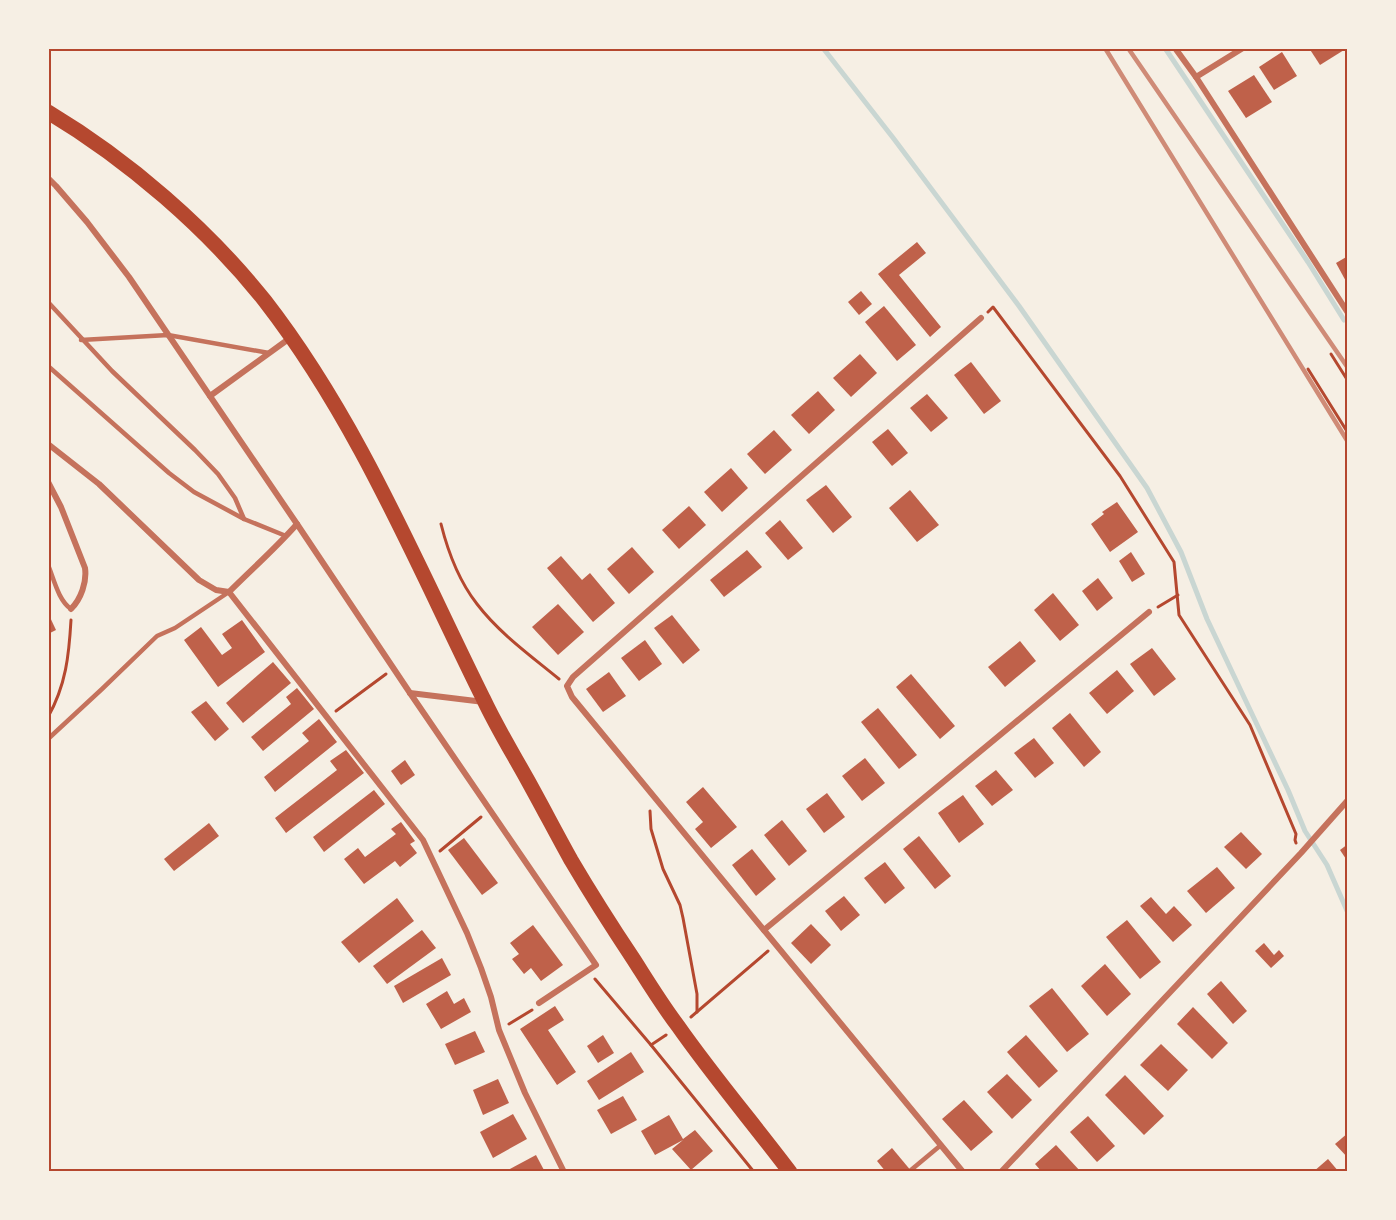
<svg xmlns="http://www.w3.org/2000/svg" width="1396" height="1220" font-family="'Roboto Condensed',sans-serif">
<style>
.lines{fill:none;stroke-linecap:round;stroke-linejoin:round}
.stream{stroke:#c9d6d2;stroke-width:5}
.building{fill:#bf614a}
.path{stroke:#b5482f;stroke-width:3}
.service{stroke:#c5725c;stroke-width:4.5}
.minor{stroke:#c5725c;stroke-width:6}
.primary{stroke:#b5482f;stroke-width:15}
.rail{stroke:#cf8b77;stroke-width:4.5}
.neatline{fill:none;stroke:#b5482f;stroke-width:2}
</style>
<rect width="100%" height="100%" fill="#f6efe4"/>
<g class="lines">
<!-- stream -->
<g class="stream">
<polyline points="823,48 894,139 1019,306 1147,488 1181,552 1207,619 1288,790 1305,831 1327,865 1348,913"/>
<polyline points="1165,48 1308,262 1344,320"/>
</g>
</g>
<!-- building -->
<g class="building">
<polygon points="1309,48 1342,48 1344,50 1320,65"/>
<polygon points="1282,52 1297,76 1274,90 1259,67"/>
<polygon points="1254,75 1272,102 1246,118 1228,91"/>
<polygon points="917,242 926,253 899,275 941,327 930,337 878,274"/>
<polygon points="1348,256 1348,285 1336,263"/>
<polygon points="861,291 872,304 859,315 848,302"/>
<polygon points="884,306 916,345 897,361 865,322"/>
<polygon points="860,354 877,373 851,397 833,378"/>
<polygon points="971,362 1001,401 984,414 954,375"/>
<polygon points="818,391 835,410 809,434 791,415"/>
<polygon points="927,394 948,418 931,432 910,408"/>
<polygon points="888,429 908,453 892,466 872,442"/>
<polygon points="774,430 792,450 765,474 747,454"/>
<polygon points="731,468 748,488 722,512 704,492"/>
<polygon points="826,485 852,517 833,533 806,500"/>
<polygon points="910,490 939,525 917,542 889,508"/>
<polygon points="1117,502 1138,532 1110,552 1091,524 1104,514 1102,512"/>
<polygon points="689,506 706,525 679,549 662,530"/>
<polygon points="780,520 803,548 788,560 765,533"/>
<polygon points="632,547 654,572 629,594 607,569"/>
<polygon points="747,550 762,567 724,597 710,580"/>
<polygon points="1131,552 1145,574 1132,582 1119,561"/>
<polygon points="561,556 582,580 590,573 615,603 593,622 547,568"/>
<polygon points="1098,578 1113,598 1097,611 1082,591"/>
<polygon points="1053,593 1079,625 1060,641 1034,610"/>
<polygon points="558,604 584,632 558,655 532,627"/>
<polygon points="48,613 56,630 48,634"/>
<polygon points="672,615 700,650 683,664 654,628"/>
<polygon points="242,620 265,652 218,687 184,640 201,627 222,655 232,648 222,634"/>
<polygon points="645,640 662,664 639,681 621,658"/>
<polygon points="1020,641 1036,661 1005,687 988,667"/>
<polygon points="1152,648 1176,679 1154,696 1130,664"/>
<polygon points="273,662 291,683 243,723 226,703"/>
<polygon points="1117,670 1134,691 1107,714 1089,693"/>
<polygon points="609,672 626,696 603,712 586,689"/>
<polygon points="911,674 955,726 940,739 896,687"/>
<polygon points="297,688 314,709 263,751 251,737 291,704 286,697"/>
<polygon points="206,701 229,729 215,741 191,712"/>
<polygon points="878,708 917,755 899,769 861,722"/>
<polygon points="1070,713 1101,752 1084,767 1052,728"/>
<polygon points="319,719 337,742 275,792 264,777 309,741 302,733"/>
<polygon points="1034,738 1054,763 1035,778 1014,753"/>
<polygon points="346,750 364,773 286,833 275,818 337,770 330,761"/>
<polygon points="865,758 885,783 862,801 842,776"/>
<polygon points="405,760 415,775 401,785 391,771"/>
<polygon points="996,770 1013,790 992,806 975,786"/>
<polygon points="703,787 737,827 711,848 695,829 703,822 686,802"/>
<polygon points="374,790 385,804 324,852 313,837"/>
<polygon points="827,793 845,817 824,833 806,809"/>
<polygon points="963,795 984,824 959,843 938,813"/>
<polygon points="782,820 807,851 789,866 764,835"/>
<polygon points="401,822 415,841 410,844 417,853 400,867 395,861 364,884 344,859 358,848 365,857 396,834 391,829"/>
<polygon points="209,823 219,836 174,871 164,859"/>
<polygon points="1241,832 1262,854 1246,869 1224,847"/>
<polygon points="919,836 951,876 935,889 903,849"/>
<polygon points="464,838 498,883 482,895 448,850"/>
<polygon points="1348,844 1348,862 1340,850"/>
<polygon points="752,849 776,879 756,896 732,865"/>
<polygon points="885,862 905,888 885,904 864,878"/>
<polygon points="1217,867 1235,888 1206,913 1187,891"/>
<polygon points="844,896 860,915 841,931 825,911"/>
<polygon points="1151,897 1166,914 1174,906 1192,925 1173,942 1140,906"/>
<polygon points="397,898 414,921 359,963 341,942"/>
<polygon points="1127,920 1161,962 1140,979 1106,937"/>
<polygon points="811,924 831,945 811,964 791,943"/>
<polygon points="533,925 563,965 541,981 531,968 524,974 512,959 519,954 510,943"/>
<polygon points="422,930 436,948 387,984 373,966"/>
<polygon points="1264,943 1274,955 1279,950 1284,956 1271,968 1255,951"/>
<polygon points="442,958 451,975 403,1003 394,986"/>
<polygon points="1105,964 1131,994 1107,1016 1081,986"/>
<polygon points="1221,981 1247,1011 1233,1024 1207,994"/>
<polygon points="1052,988 1089,1034 1067,1052 1029,1006"/>
<polygon points="447,991 454,1004 464,998 471,1012 441,1029 426,1004"/>
<polygon points="555,1006 564,1020 548,1030 576,1072 557,1085 520,1029"/>
<polygon points="1193,1007 1228,1043 1212,1059 1177,1024"/>
<polygon points="475,1031 485,1052 455,1065 445,1044"/>
<polygon points="603,1035 614,1053 598,1063 587,1046"/>
<polygon points="1026,1035 1058,1071 1039,1088 1007,1052"/>
<polygon points="1161,1044 1188,1070 1168,1091 1140,1065"/>
<polygon points="631,1052 644,1072 599,1100 587,1081"/>
<polygon points="1007,1074 1032,1100 1012,1119 987,1092"/>
<polygon points="1125,1075 1164,1116 1144,1135 1105,1095"/>
<polygon points="498,1079 509,1103 483,1115 473,1090"/>
<polygon points="623,1096 637,1120 611,1134 597,1110"/>
<polygon points="964,1100 993,1132 971,1151 942,1119"/>
<polygon points="513,1114 527,1139 493,1158 480,1132"/>
<polygon points="669,1115 683,1139 695,1130 713,1151 691,1170 672,1149 683,1140 655,1155 641,1131"/>
<polygon points="1088,1116 1115,1146 1097,1162 1070,1132"/>
<polygon points="1348,1133 1348,1158 1335,1144"/>
<polygon points="1056,1145 1081,1172 1042,1172 1035,1164"/>
<polygon points="892,1148 912,1172 886,1172 877,1161"/>
<polygon points="536,1155 545,1172 504,1172"/>
<polygon points="1328,1159 1339,1172 1313,1172"/>
</g>
<g class="lines">
<!-- path -->
<g class="path">
<polyline points="988,312 993,307 1120,476 1174,562 1179,615 1250,725 1296,834 1295,840 1296,843"/>
<polyline points="1331,354 1348,381"/>
<polyline points="1308,369 1348,433"/>
<path d="M441,524C448,552 459,581 477,604C499,633 531,656 559,679"/>
<polyline points="1158,607 1178,595"/>
<polyline points="336,711 386,674"/>
<path d="M48,717C66,685 69,655 71,620"/>
<polyline points="650,811 651,829 663,869 680,905 683,918 697,994 697,1012"/>
<polyline points="440,851 481,817"/>
<polyline points="595,979 651,1045 754,1172"/>
<polyline points="691,1017 768,951"/>
<polyline points="509,1024 532,1010"/>
<polyline points="651,1045 666,1035"/>
</g>
<!-- service -->
<g class="service">
<polyline points="48,302 112,371 195,450 218,474 235,498 244,519"/>
<polyline points="81,340 168,335 269,353"/>
<polyline points="48,366 169,473 194,492 244,519 286,536"/>
<path d="M48,565C54,579 58,600 71,609"/>
<polyline points="48,739 102,689 157,636 175,628 229,592"/>
<polyline points="911,1170 941,1145"/>
</g>
<!-- minor -->
<g class="minor">
<polyline points="1175,48 1196,77 1348,313"/>
<polyline points="1196,77 1243,48"/>
<polyline points="48,178 56,186 87,222 129,277 297,524 410,693 596,965 539,1003"/>
<polyline points="210,396 290,338"/>
<polyline points="48,444 99,484 199,580 216,590 229,592"/>
<path d="M48,482L61,507L85,568C87,582 81,599 71,609"/>
<polyline points="229,592 423,840 467,933 481,968 491,997 499,1030 525,1093 564,1172"/>
<path d="M229,592C252,569 276,548 297,524"/>
<polyline points="410,693 484,702"/>
<polyline points="764,930 1149,612"/>
<polyline points="963,1172 572,697 567,686 573,677 981,318"/>
<polyline points="1001,1172 1301,853 1348,800"/>
</g>
<!-- primary -->
<path class="primary" d="M48,112C128,160 207,228 265,301C358,421 416,563 483,698C496,726 512,752 527,779C542,806 556,833 571,860C591,894 612,927 634,960C648,982 662,1005 678,1026C713,1076 753,1123 790,1172"/>
<!-- rail -->
<g class="rail">
<polyline points="1105,48 1348,442"/>
<polyline points="1128,48 1348,368"/>
</g>
</g>
<!-- border -->
<rect width="1396" height="1220" fill="none" stroke="#f6efe4" stroke-width="99"/>
<rect x="50" y="50" width="1296" height="1120" class="neatline"/>
</svg>
